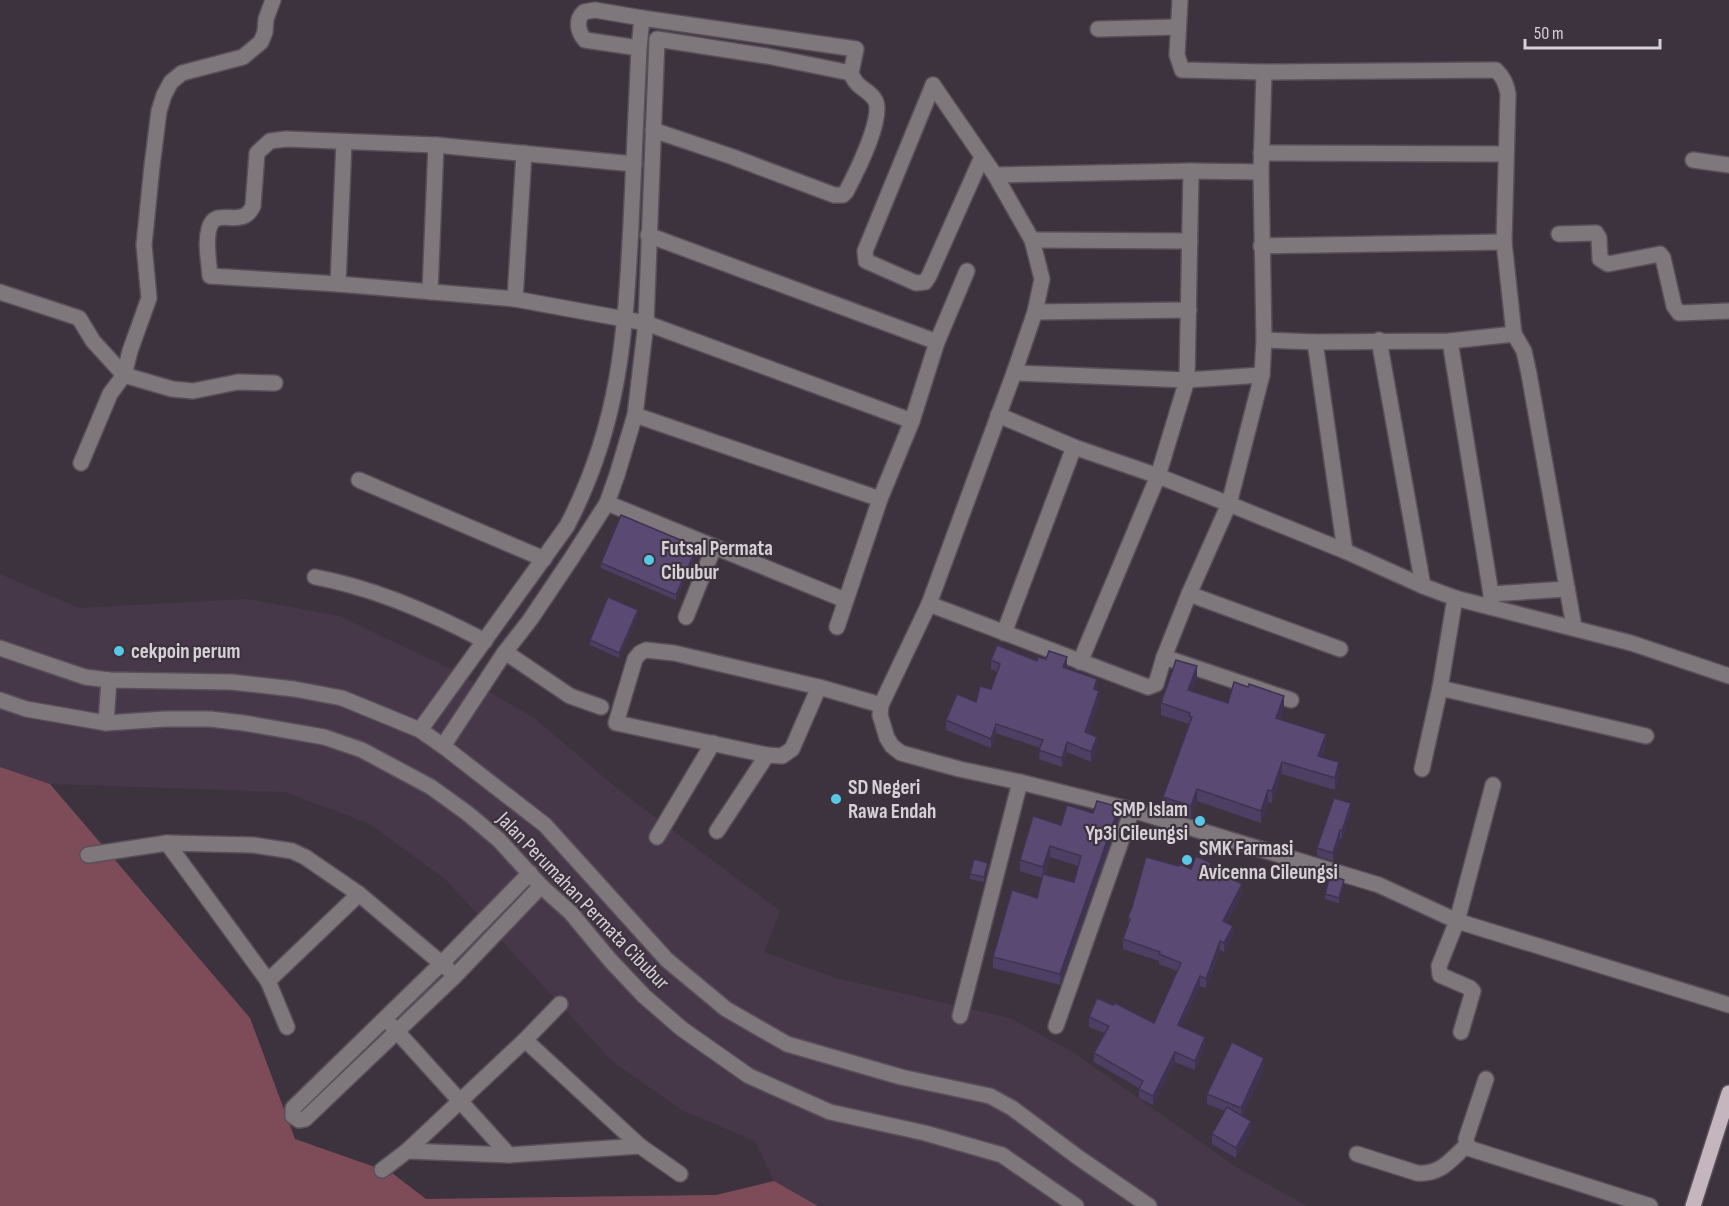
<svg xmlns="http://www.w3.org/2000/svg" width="1729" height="1206" font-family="'Sofia Sans Condensed',sans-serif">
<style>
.built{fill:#463849}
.forest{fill:#7e4c59}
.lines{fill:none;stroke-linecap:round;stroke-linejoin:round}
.minor-casing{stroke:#594f5a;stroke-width:18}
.major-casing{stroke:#594f5a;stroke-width:18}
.minor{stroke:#7e777b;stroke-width:15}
.major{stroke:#c4b5be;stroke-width:15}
.wall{fill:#4d3f63;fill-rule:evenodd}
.shaded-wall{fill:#3e3350}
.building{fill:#594973;stroke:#3e3350;stroke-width:1.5}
.poi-dot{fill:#59c8e4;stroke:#3d333e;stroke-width:2}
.labels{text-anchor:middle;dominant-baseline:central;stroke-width:4.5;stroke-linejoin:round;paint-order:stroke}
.poi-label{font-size:21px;font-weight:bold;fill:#d6d0d7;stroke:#3d333e;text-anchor:start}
.street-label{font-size:21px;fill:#d6d0d7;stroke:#3d333e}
</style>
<rect width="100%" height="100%" fill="#3d333e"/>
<!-- built -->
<polygon class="built" points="0,574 79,608 247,599 339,616 451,669 534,718 619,790 780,911 764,952 835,978 1010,1018 1074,1053 1236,1167 1307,1206 818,1206 774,1181 755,1141 682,1110 613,1062 446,880 370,824 285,792 50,784 0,767"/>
<!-- forest -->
<polygon class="forest" points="0,767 50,784 250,1018 295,1139 392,1173 426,1199 716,1195 774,1181 818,1206 0,1206"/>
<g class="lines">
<!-- minor casing -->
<g class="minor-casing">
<g id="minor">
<polyline points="1180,0 1177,55 1182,70 1264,72"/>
<polyline points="1098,29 1178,27"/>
<path d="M639,48L585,40C578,32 575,20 584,12L595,10L642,18"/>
<polyline points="933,85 865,251 866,261 916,283 925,282 929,276 982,157"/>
<polyline points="1261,153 1506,154"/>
<polyline points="1693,160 1729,165"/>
<path d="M634,164L436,145L286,139L270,141L257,153L253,206C242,231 215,204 209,229C205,243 209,262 210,276L338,284L515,299L646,323L912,421"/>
<polyline points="1191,171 1187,380 1262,375"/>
<polyline points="995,175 1191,171 1261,172"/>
<polyline points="1559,234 1596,233 1599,238 1600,259 1608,264 1660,254 1663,258 1674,306 1679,313 1729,311"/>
<polyline points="648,235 937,342 912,421 880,499 837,627"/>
<polyline points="1032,240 1190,241"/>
<polyline points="1261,246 1504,242"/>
<polyline points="338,284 344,142"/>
<polyline points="0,292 79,318 93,341 124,375 172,389 193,391 238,382 275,383"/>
<polyline points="430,292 436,145"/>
<polyline points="515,299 524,153"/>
<polyline points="1035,312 1189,310"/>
<polyline points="1264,340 1315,342 1450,341 1514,334"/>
<polyline points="1379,340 1423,586"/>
<polyline points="1450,341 1491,594 1490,607"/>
<polyline points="937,342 967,271"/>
<polyline points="1315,342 1345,551"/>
<polyline points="1014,373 1187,380 1158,476 1080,662"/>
<polyline points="635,415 880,499"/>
<polyline points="998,415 1074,447 1158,476 1229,504 1345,551 1423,586 1455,598 1631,643 1729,676"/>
<polyline points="81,463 110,394 124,375 130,351 149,298 144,245 152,166 159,111 164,95 171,82 182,73 243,57 261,42 265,32 266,19 273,0"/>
<polyline points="359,480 544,559"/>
<polyline points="607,503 845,600"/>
<path d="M315,577C374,588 432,613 485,641"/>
<polyline points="1189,594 1340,649"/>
<polyline points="1491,594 1567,589"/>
<path d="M929,604L1148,687L1156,684L1164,657L1189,594L1229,504L1262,375L1264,340L1261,172L1264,72L1496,70C1503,77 1506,83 1508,94L1504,242L1514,334L1524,351L1529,374L1574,627"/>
<polyline points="686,617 714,547"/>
<polyline points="1004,633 1074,447"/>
<polyline points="0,648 85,677 109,680 231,682 294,689 342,698 420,730 443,746 545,825 667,960 726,1009 787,1044 901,1077 990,1096 1012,1108 1079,1158 1149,1206"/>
<polyline points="505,652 570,696 601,707"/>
<polyline points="1164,657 1291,700"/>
<polyline points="819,687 792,749 782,756 767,755 616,723 635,659 640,653 646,650 674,653 819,687 881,705 880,715 887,738 892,746 901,753 959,769 1020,782 1132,810 1379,885 1457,921 1729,1005"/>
<polyline points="1440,688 1646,736"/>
<polyline points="0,700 26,709 106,723 165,719 210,719 244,723 324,737 362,750 431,787 467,813 499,840 541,886 571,913 610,960 644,996 682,1029 749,1076 830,1112 925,1133 1002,1155 1076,1206"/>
<polyline points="881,705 929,604 1014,373 1035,312 1042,279 1032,240 995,175 933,85"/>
<polyline points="106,723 109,680"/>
<path d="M420,730L567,526C620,424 625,337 631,225C634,166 636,107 639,48L642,18L856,49L851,73C857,90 868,88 875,100C885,116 855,175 846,192L843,195H834L733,157L653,130"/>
<polyline points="443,746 505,652 530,620 571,559 607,503 617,475 635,415 646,323 657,39 767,56 851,73"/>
<polyline points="1422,769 1440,688 1455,598"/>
<polyline points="717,831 767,755"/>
<polyline points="657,837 713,743"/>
<polyline points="167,843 268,981 359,894"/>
<polyline points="88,855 167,843 253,845 292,851 305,857 359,894 448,969"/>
<polyline points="530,873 442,963 293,1108 293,1116 299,1120 305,1119 455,976 541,886"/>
<polyline points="268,981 287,1027"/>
<polyline points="560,1004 525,1040 640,1146"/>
<polyline points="960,1016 1020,782"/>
<polyline points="392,1026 509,1155 640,1146 680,1174"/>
<polyline points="1056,1026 1132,810"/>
<polyline points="1461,1032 1473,991 1470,988 1440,975 1439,966 1457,921 1493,785"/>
<polyline points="1486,1079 1466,1139 1468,1148 1650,1206"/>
<path d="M1357,1154L1417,1173C1441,1175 1450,1160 1467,1145"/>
<polyline points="509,1155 407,1151 525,1040"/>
<polyline points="382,1170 407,1151"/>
</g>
</g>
<!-- major casing -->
<g class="major-casing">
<polyline id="major" points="1693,1206 1729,1093"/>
</g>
<!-- minor -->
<use href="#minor" class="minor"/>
<!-- major -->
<use href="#major" class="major"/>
</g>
<!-- wall -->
<g class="wall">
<polygon points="697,552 676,600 601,568 601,563"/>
<polygon points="638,615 619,658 590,645 590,640"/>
<polygon points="991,660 1037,661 1067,667 1066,668 1097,688 1097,690 1099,700 1088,733 1097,746 1091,762 1067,752 1062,767 1039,759 1040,748 996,733 991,748 946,730 946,720 976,702 991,689 997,672 991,669"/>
<polygon points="1197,678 1192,691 1228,703 1284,708 1280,719 1326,746 1322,757 1339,774 1335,790 1282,774 1272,803 1268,802 1261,823 1197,801 1191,818 1163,809 1163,797 1189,724 1161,715 1161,703"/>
<polygon points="1351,811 1342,839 1340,838 1333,861 1317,856 1317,848"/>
<path d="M1093,813L1119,818L1060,985L993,968V957L1037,898L1042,878L1020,871V860L1061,825ZM1050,857L1078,866L1074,882L1045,874Z"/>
<polygon points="988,868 984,882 970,879 970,874"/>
<polygon points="1211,868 1242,894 1227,923 1233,936 1224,952 1220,950 1206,988 1200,986 1181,1027 1205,1046 1195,1070 1175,1062 1153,1105 1139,1098 1139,1088 1094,1062 1094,1053 1105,1033 1089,1027 1089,1017 1154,1023 1177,971 1159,964 1159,961 1123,949 1123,939 1128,926 1128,917 1191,869"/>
<polygon points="1344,885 1339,903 1325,899 1325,894"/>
<polygon points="1264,1068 1242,1116 1251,1131 1236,1158 1212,1144 1212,1134 1225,1111 1207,1104 1207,1094"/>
</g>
<!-- shaded-wall -->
<g class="shaded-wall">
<polygon points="697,547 697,552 676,600 676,595"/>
<polygon points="638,610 638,615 619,658 619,653"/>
<polygon points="1067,657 1067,667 1063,677 1063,667"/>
<polygon points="1197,666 1197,678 1188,702 1188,690"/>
<polygon points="1097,679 1097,688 1094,699 1094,689"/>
<polygon points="1099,691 1099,700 1085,741 1085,732"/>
<polygon points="1284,696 1284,708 1276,730 1276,718"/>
<polygon points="996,724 996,733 991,748 991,739"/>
<polygon points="1326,734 1326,746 1318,768 1318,756"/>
<polygon points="1097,737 1097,746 1091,762 1091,752"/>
<polygon points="1067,742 1067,752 1062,767 1062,758"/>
<polygon points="1282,762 1282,774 1272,803 1272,791"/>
<polygon points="1339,762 1339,774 1335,790 1335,778"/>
<polygon points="1197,789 1197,801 1191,818 1191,806"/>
<polygon points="1268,790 1268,802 1261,823 1261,811"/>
<polygon points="1351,803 1351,811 1342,839 1342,831"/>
<polygon points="1119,807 1119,818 1060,985 1060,974"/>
<polygon points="1340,830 1340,838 1333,861 1333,853"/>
<polygon points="1050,846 1050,857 1043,878 1043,867"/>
<polygon points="988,863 988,868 984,882 984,877"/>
<polygon points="1344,880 1344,885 1339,903 1339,898"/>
<polygon points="1242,884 1242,894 1223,931 1223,921"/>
<polygon points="1233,926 1233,936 1224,952 1224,943"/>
<polygon points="1220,941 1220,950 1206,988 1206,979"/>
<polygon points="1200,976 1200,986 1178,1035 1178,1025"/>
<polygon points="1205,1037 1205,1046 1195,1070 1195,1061"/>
<polygon points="1175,1052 1175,1062 1153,1105 1153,1096"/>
<polygon points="1264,1058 1264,1068 1241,1118 1241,1108"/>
<polygon points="1251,1121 1251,1131 1236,1158 1236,1148"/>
</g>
<!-- building -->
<g class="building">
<polygon points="621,515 697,547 676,595 601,563"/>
<polygon points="608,597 638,610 619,653 590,640"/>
<polygon points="997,645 1037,661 1038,657 1046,659 1049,651 1067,657 1063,667 1097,679 1094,689 1099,691 1085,732 1097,737 1091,752 1067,742 1062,758 1039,750 1043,740 996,724 991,739 946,720 957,694 976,702 980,686 991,689 1000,664 991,660"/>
<polygon points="1176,660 1197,666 1188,690 1228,703 1234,682 1248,687 1249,684 1284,696 1276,718 1326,734 1318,756 1339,762 1335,778 1282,762 1272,791 1268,790 1261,811 1197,789 1191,806 1163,797 1192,717 1189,716 1190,713 1161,703"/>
<polygon points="1334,798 1351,803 1342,831 1340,830 1333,853 1317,848"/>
<polygon points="1097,801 1119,807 1060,974 993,957 1012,890 1037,898 1043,874 1074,882 1081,856 1050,846 1043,867 1020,860 1033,816 1061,825 1067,805 1093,813"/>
<polygon points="1196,856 1211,863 1209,867 1242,884 1223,921 1233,926 1224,943 1220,941 1206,979 1200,976 1178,1025 1205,1037 1195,1061 1175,1052 1153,1096 1139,1089 1143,1081 1094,1053 1109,1026 1089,1017 1097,998 1113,1005 1115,1003 1154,1023 1181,963 1159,954 1160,952 1123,939 1130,919 1128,917 1132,907 1146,857 1179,866 1180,864 1191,869"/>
<polygon points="974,859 988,863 984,877 970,874"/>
<polygon points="1330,875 1344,880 1339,898 1325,894"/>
<polygon points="1232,1042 1264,1058 1241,1108 1207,1094"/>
<polygon points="1227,1107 1251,1121 1236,1148 1212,1134"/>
</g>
<!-- markers -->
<g class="poi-dot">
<circle cx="649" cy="560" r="6"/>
<circle cx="119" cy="651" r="6"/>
<circle cx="836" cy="799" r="6"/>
<circle cx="1200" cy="821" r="6"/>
<circle cx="1187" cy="860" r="6"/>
</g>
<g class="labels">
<!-- poi labels -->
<g class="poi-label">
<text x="661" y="548">Futsal Permata<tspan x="661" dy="24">Cibubur</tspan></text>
<text x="131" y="651">cekpoin perum</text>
<text x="848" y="787">SD Negeri<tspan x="848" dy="24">Rawa Endah</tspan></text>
<text x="1188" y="809" text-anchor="end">SMP Islam<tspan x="1188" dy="24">Yp3i Cileungsi</tspan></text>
<text x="1199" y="848">SMK Farmasi<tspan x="1199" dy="24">Avicenna Cileungsi</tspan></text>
</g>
<!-- street labels -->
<g class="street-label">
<text transform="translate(583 901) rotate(46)">Jalan Perumahan Permata Cibubur</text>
</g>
</g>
<!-- scale -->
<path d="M1525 39v9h135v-9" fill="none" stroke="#d6d0d7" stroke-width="3"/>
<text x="1534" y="39" font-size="18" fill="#d6d0d7" stroke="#3d333e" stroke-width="4.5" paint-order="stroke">50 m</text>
</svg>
